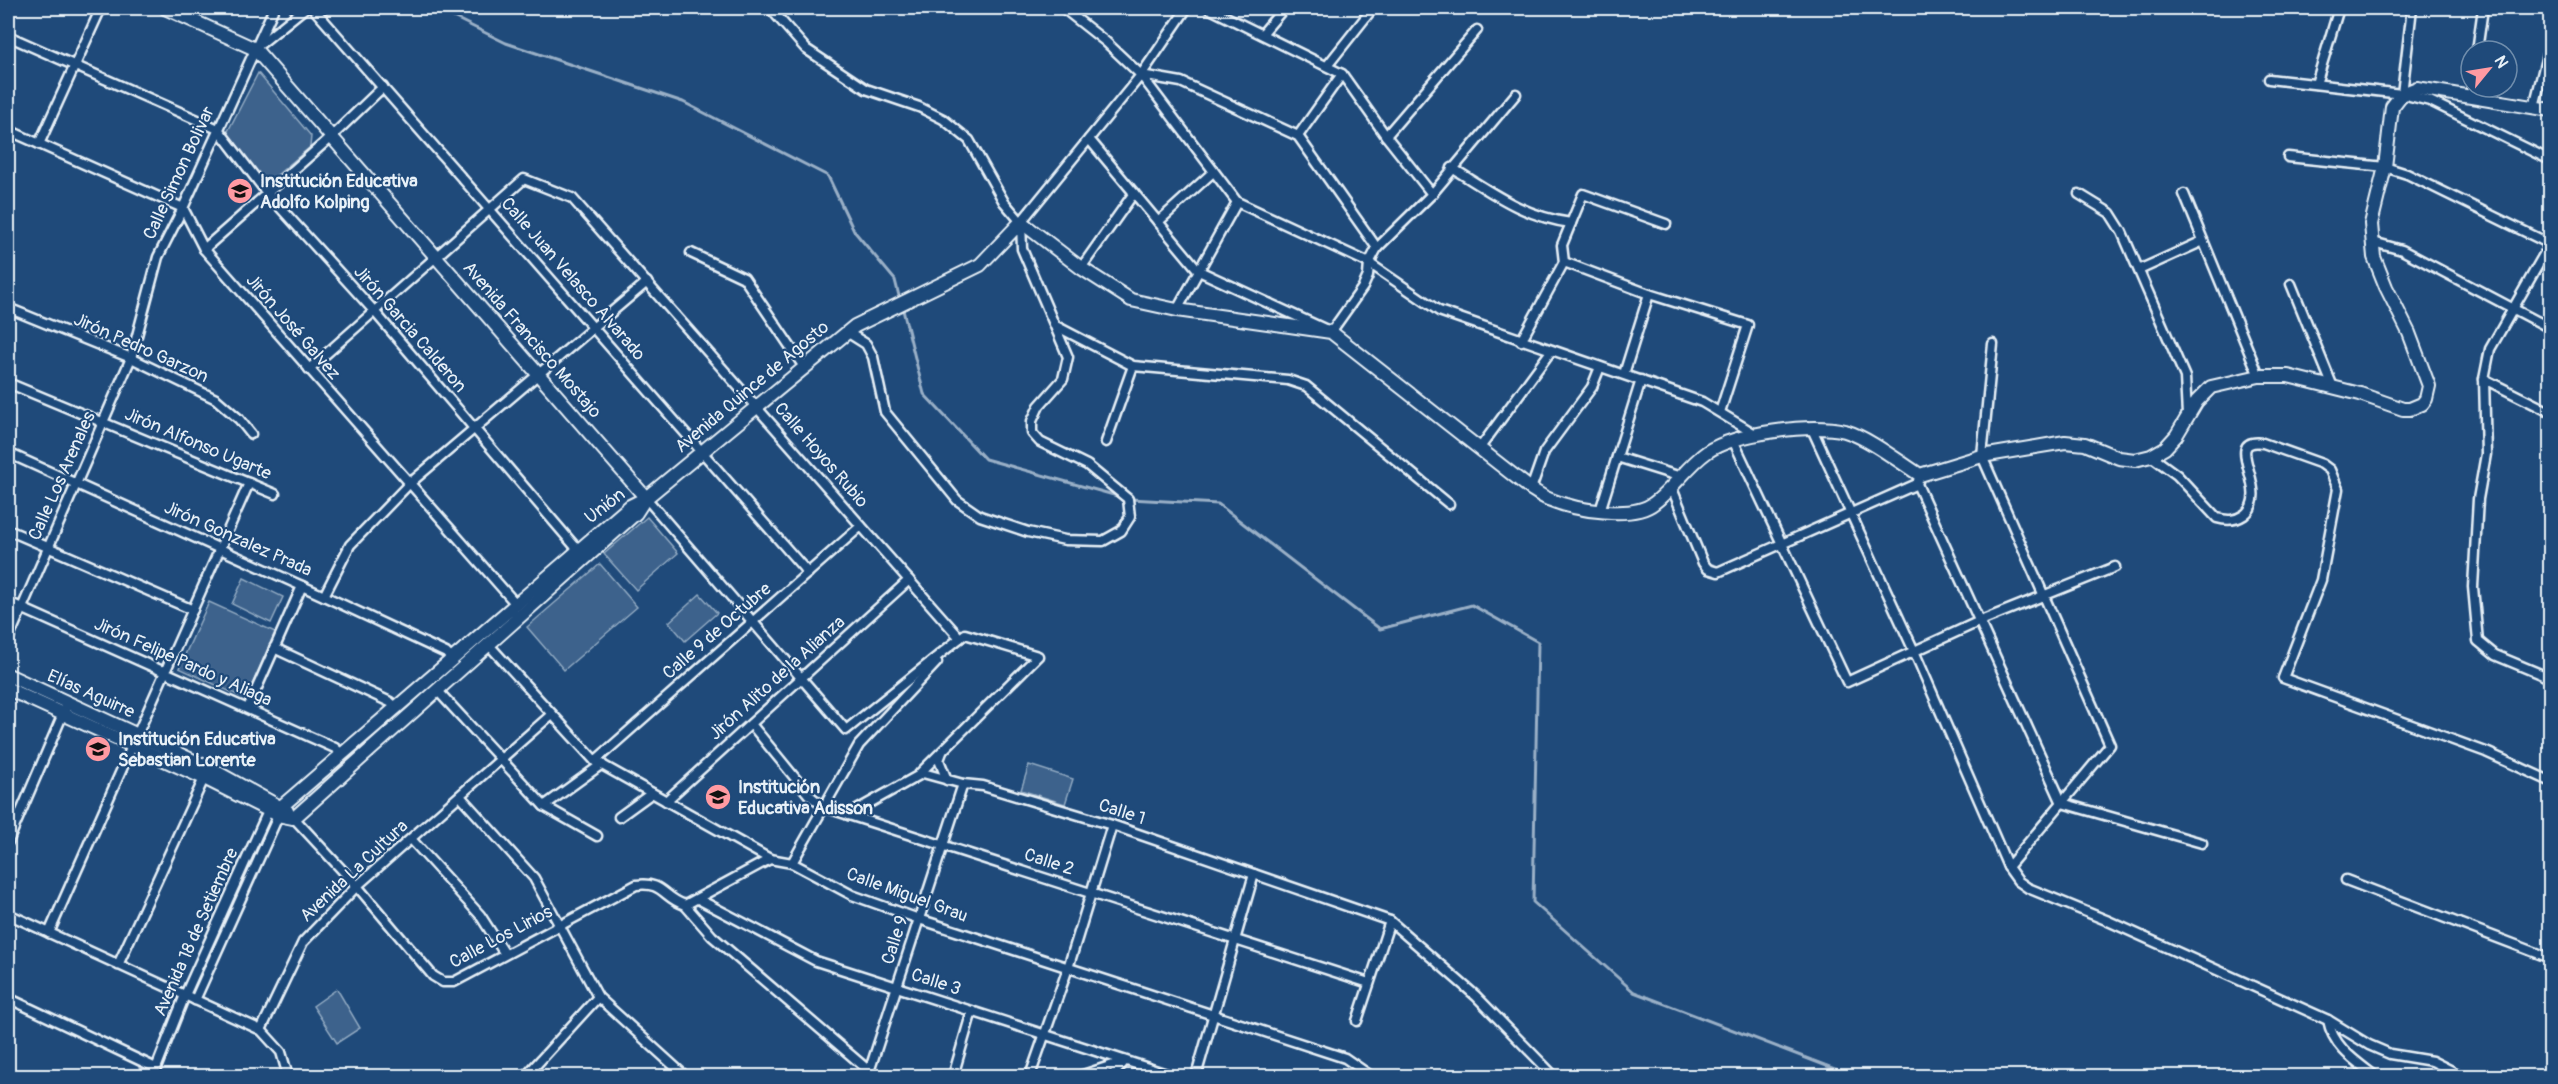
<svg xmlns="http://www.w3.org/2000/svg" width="2558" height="1084" font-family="Pangolin,sans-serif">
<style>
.green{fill:#3c628c;stroke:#92aac2;stroke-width:1.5}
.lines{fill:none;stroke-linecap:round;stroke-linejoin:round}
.stream{stroke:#9ab0c7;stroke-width:3}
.street-casing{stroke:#e8f1f8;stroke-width:13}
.secondary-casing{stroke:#e8f1f8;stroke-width:16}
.street{stroke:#1f4a7a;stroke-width:8}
.secondary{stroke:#1f4a7a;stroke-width:12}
.labels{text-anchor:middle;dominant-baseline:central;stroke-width:4.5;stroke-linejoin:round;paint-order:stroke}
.street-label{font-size:18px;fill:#e8f1f8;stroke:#1f4a7a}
.poi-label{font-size:18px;font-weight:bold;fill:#e8f1f8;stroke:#1f4a7a;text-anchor:start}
</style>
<rect width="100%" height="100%" fill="#1f4a7a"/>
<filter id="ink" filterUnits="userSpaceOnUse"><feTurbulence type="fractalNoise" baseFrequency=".0167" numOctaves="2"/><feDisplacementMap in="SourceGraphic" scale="12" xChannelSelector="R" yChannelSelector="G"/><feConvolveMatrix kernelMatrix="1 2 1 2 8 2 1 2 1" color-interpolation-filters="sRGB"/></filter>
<g filter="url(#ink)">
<!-- green -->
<g class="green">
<polygon points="258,73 311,136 310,147 271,180 262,181 226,135"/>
<polygon points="647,517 678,553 636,590 604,554"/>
<polygon points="600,564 637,607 564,670 527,627"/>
<polygon points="244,578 283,597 271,623 232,604"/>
<polygon points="700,594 717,613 685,641 669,622"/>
<polygon points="209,602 275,632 246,699 179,668"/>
<polygon points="1029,765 1073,779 1065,804 1021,790"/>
<polygon points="337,989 360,1028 337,1043 313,1006"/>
</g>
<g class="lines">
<!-- stream -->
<g class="stream">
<polyline points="435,8 506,43 683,102 828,176 854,231 895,280 900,300"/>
<polyline points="902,306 924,394 985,459 1121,497"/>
<polyline points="1130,499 1218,504 1380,629 1472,605 1538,642 1533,902 1634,992 1853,1076"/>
</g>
<!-- street casing -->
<g class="street-casing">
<g id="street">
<polyline points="313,8 808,573"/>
<polyline points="770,8 806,49 866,89 919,107 943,119 969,140 1004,202 1021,222 1022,249 1068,357 1063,379 1039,406 1032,421 1032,433 1040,442 1087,465 1128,499 1130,517 1121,531 1103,541 1065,540 1028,532 980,516 957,500 885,412 873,357 866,344 847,332"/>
<polyline points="1063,8 1106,42 1141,75 1237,202 1369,263 1439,311 1702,402 1755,434"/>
<polyline points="1208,8 1342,74 1386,136 1432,194"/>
<polyline points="1262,34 1284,8"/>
<polyline points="8,36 218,129 267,193 374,311 578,550"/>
<polyline points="258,46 305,8"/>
<polyline points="2477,51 2483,8"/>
<polyline points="1327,66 1373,8"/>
<polyline points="1141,75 1181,82 1298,136 1377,248"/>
<polyline points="2269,79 2402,94 2430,101 2550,160"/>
<polyline points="2316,84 2339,8"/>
<polyline points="2402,94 2412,8"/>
<polyline points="2471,97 2472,87"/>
<polyline points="2534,107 2550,43"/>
<polyline points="8,130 183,208 204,249 516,604"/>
<polyline points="1298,136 1342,74"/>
<polyline points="1386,136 1477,30"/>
<polyline points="1089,139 1199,271 1331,332 1363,287 1368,276 1369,263 1377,248 1432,194 1516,94"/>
<polyline points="39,144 101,8"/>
<polyline points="2288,157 2385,167 2407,174 2550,244"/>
<path d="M1452,168C1493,193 1522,216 1571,223"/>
<polyline points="2079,194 2110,213 2122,232 2185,377 2187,415"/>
<polyline points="2184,194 2259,376"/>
<polyline points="1021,222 1141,75 1187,8"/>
<polyline points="1158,222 1213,172"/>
<polyline points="2373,242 2402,250 2550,328"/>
<polyline points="2550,244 2490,349 2484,379 2486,454 2478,499 2473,587 2478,641 2495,655 2550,678"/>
<polyline points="204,249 331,137 383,87"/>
<polyline points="691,253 744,278 804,367"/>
<polyline points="1564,262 1649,294 1748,325 1720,412"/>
<polyline points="1081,268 1134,193"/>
<polyline points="2139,270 2203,241"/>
<polyline points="2291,284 2333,387"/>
<polyline points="8,308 131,358 216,399 239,419 251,434"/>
<polyline points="1177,310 1237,202"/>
<polyline points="1056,326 1133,366 1288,380 1306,386 1449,504"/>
<polyline points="1521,341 1564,262 1562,245 1583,194 1666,224"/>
<polyline points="1993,344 1982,456 2110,745 2008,867"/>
<polyline points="309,369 524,179 572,198 960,638"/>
<polyline points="1624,374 1649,294"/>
<polyline points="2484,379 2550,412"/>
<polyline points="8,383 275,494"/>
<polyline points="1812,429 1914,651 2008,867 2018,881 2028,888 2106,920 2328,1020 2369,1045 2390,1054 2432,1061 2462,1076"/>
<polyline points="1733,440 1847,682 1978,622 2115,567"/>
<polyline points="1106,442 1133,366"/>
<polyline points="1479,449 1551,351"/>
<polyline points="8,453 324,596 446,653 452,659"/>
<path d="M2151,456L2177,475L2217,518C2227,521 2235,521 2244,515C2274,493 2219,437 2263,443L2322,464L2330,470L2338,489L2321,580L2283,678L2486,752L2550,781"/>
<polyline points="1617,457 1681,477"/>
<polyline points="1920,475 1917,484 2062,803 2202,843"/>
<polyline points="1671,486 1703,563 1708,569 1718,572 1917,484"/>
<polyline points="1531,489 1544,452 1592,387 1600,367"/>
<polyline points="646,498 846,730 965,634 1038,656 920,773"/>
<polyline points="1600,511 1641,380"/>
<polyline points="8,530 193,610"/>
<polyline points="324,596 350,545 409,484 647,282"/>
<polyline points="8,602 335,748 342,754"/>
<polyline points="8,640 131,358 158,257 183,208 274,8"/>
<polyline points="488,644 595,761 770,859 792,863 852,895 919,919 1345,1058 1371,1076"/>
<polyline points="274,648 390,702 396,707"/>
<polyline points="437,690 544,806 597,836"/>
<polyline points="248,708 302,586"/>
<polyline points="751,724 809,795 824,807 1369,983"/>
<polyline points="942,752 939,760 947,780"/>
<polyline points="595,761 861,526"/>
<polyline points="460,796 534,878 598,997 685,1076"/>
<polyline points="666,801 909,580"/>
<polyline points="544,806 602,764"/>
<polyline points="848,815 923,773 963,784 983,786 1112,825 1390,921 1476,996 1554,1076"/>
<polyline points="619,817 652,793"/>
<path d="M294,818L357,886L433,976L443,982H454L636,885C663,881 663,898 685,905L770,859"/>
<polyline points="411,839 480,915 505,954"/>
<polyline points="8,842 65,709"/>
<polyline points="792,863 859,745 937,662"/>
<polyline points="2346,880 2550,958"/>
<polyline points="698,899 816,961 1173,1076"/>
<polyline points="685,905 712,936 875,1076"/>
<polyline points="8,914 261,1030 281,1052 288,1076"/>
<polyline points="49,933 249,483"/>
<polyline points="118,965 206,774"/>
<polyline points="8,998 156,1068"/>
<polyline points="195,1000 280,812"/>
<path d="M2328,1020C2333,1047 2354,1060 2375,1076"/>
<polyline points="1357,1021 1390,921"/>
<polyline points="261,1030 303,942 357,886 552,714"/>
<polyline points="869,1072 963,784"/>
<polyline points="153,1076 185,995 270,807"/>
<polyline points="526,1076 598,997"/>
<polyline points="953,1076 972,1011"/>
<polyline points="1030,1076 1068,968 1112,825"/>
<polyline points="1080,1076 1125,1061"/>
<polyline points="1112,1076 1125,1061"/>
<polyline points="1196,1076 1254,874"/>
</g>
</g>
<!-- secondary casing -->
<g class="secondary-casing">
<g id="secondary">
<polyline points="165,8 255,49 646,498"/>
<polyline points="8,675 209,768 287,811"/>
<polyline points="8,689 204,778 278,815 293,818"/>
<path d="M282,806L630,506L646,498L855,326L980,265L1021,222L1081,268L1131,300L1177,310L1331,332L1531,489C1538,493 1544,498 1551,500C1575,510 1633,520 1654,503C1673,489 1687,466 1707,452C1735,433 1811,423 1845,431C1869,438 1898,461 1920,475L1982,456L2065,442L2085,444L2119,458L2135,460L2151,456L2165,448L2176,436L2197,401L2211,387L2259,376H2288L2360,394L2403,409H2410L2422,404L2426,399L2429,386L2409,333L2386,287L2374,257L2371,224L2385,167L2392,107L2402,94L2417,88L2550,110"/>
<polyline points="294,818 636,513 645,499"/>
</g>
</g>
<!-- street -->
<use href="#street" class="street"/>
<!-- secondary -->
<use href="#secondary" class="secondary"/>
</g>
</g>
<!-- icons -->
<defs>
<g id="school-disc" transform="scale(1.35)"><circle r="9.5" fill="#ff9aa2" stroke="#1f4a7a"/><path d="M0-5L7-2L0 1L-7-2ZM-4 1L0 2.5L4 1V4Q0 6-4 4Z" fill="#111"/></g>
</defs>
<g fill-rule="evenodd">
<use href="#school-disc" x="240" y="191"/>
<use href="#school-disc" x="98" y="749"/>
<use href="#school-disc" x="718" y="797"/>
</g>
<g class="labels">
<!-- street labels -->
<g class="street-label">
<text transform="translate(179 173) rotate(-65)">Calle Simon Bolivar</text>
<text transform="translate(573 279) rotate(49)">Calle Juan Velasco Alvarado</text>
<text transform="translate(293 327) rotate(49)">Jirón José Galvez</text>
<text transform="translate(410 329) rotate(49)">Jirón Garcia Calderon</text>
<text transform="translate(532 340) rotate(49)">Avenida Francisco Mostajo</text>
<text transform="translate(141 348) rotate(24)">Jirón Pedro Garzon</text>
<text transform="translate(752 387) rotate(-40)">Avenida Quince de Agosto</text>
<text transform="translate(198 444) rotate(23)">Jirón Alfonso Ugarte</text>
<text transform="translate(821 455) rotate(49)">Calle Hoyos Rubio</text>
<text transform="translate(62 476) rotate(-66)">Calle Los Arenales</text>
<text transform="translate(605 506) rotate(-38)">Unión</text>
<text transform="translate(238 539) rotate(24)">Jirón Gonzalez Prada</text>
<text transform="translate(717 631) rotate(-41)">Calle 9 de Octubre</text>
<text transform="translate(183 662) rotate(24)">Jirón Felipe Pardo y Aliaga</text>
<text transform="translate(777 678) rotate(-42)">Jirón Alito de la Alianza</text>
<text transform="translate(91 694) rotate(24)">Elías Aguirre</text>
<text transform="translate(1122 812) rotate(18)">Calle 1</text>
<text transform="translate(1049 862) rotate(18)">Calle 2</text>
<text transform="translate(354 871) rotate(-43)">Avenida La Cultura</text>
<text transform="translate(907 895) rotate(20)">Calle Miguel Grau</text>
<text transform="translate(196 932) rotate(-66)">Avenida 18 de Setiembre</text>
<text transform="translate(501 937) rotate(-28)">Calle Los Lirios</text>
<text transform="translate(895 940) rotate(-72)">Calle 9</text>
<text transform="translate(936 982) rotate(18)">Calle 3</text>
</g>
<!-- poi labels -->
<g class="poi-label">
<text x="260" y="181">Institución Educativa<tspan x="260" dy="21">Adolfo Kolping</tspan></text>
<text x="118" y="739">Institución Educativa<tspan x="118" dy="21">Sebastian Lorente</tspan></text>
<text x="738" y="787">Institución<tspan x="738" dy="21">Educativa Adisson</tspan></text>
</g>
</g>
<!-- margin -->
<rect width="2558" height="1084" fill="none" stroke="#1f4a7a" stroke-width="30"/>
<rect x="15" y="15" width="2528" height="1054" fill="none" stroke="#e8f1f8" stroke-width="2" filter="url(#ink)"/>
<!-- north arrow -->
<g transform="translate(2489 69) rotate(60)"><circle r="28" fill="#1f4a7a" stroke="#6f8dac" stroke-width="1.5"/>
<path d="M0-4.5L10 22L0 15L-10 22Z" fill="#ff9aa2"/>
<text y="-9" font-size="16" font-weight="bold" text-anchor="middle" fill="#e8f1f8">N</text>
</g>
</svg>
